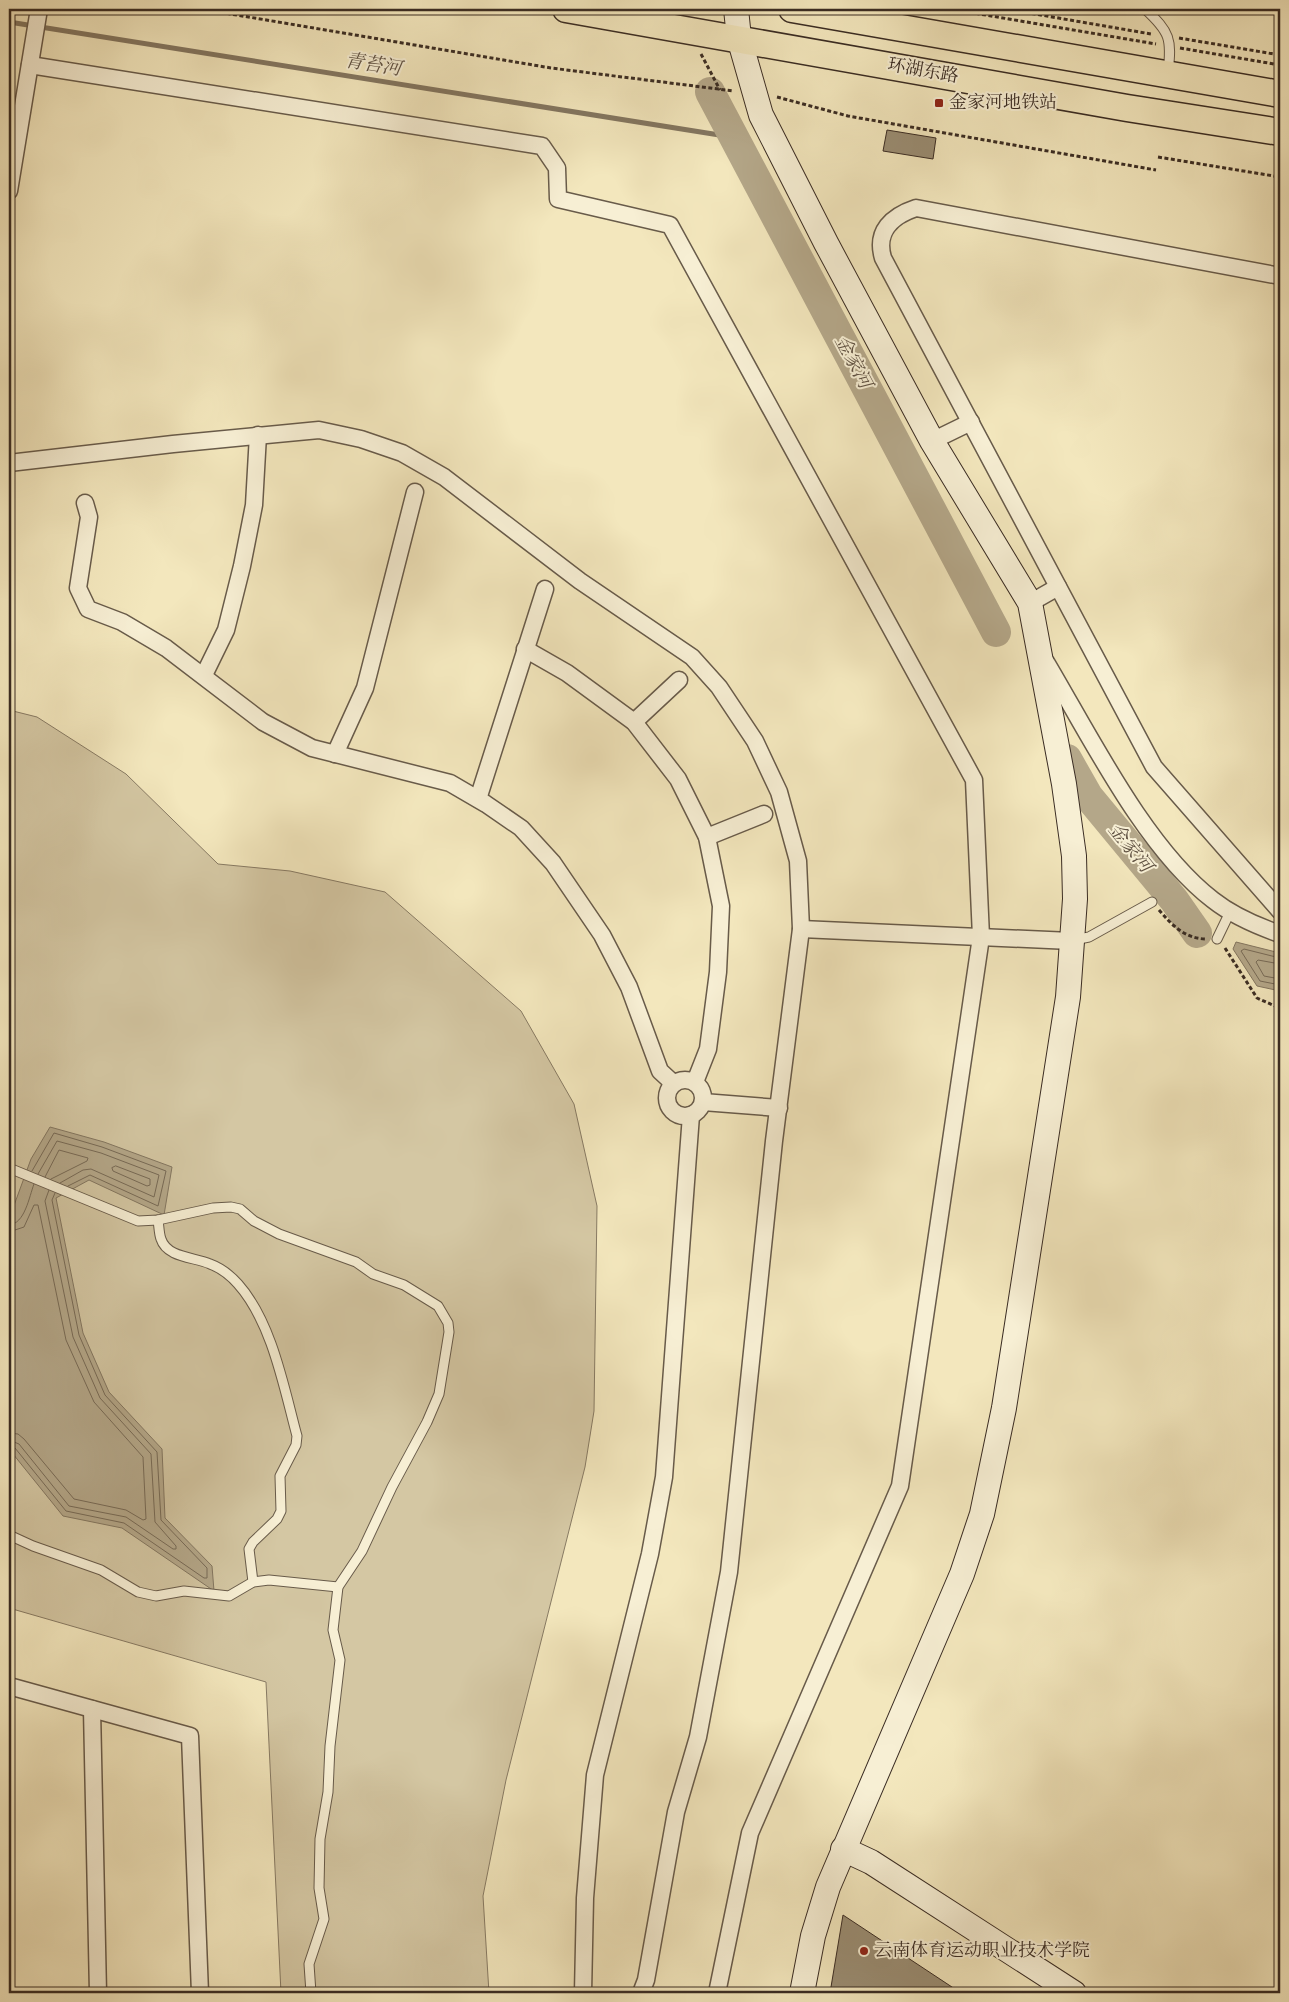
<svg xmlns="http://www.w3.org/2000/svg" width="1289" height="2002" font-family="'IM FELL DW Pica','Noto Serif SC',serif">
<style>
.green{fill:#d4c7a3;stroke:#877a63}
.water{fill:#b4a789;stroke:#837660}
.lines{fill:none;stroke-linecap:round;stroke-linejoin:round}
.shore{stroke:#776a56;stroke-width:1}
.stream{stroke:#837660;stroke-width:5}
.river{stroke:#b4a789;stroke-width:30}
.building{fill:#9a8d73;stroke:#3a2c23}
.lane-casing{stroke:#685b4a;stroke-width:11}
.street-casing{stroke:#685b4a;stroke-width:19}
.secondary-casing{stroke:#3a2c23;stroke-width:26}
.primary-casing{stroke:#3a2c23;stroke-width:29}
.path{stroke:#3a2c23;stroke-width:3;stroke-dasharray:4 2.5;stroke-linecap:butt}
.lane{stroke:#f7efd4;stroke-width:9}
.street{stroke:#f7efd4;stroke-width:16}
.secondary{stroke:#f7efd4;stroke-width:24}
.primary{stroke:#f3e7bd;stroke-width:26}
.poi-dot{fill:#8f2418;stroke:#f7efd4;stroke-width:2}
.labels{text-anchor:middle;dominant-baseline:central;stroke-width:4;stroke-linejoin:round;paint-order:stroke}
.street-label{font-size:18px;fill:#3a2c23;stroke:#f7efd4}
.poi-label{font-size:18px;fill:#3a2c23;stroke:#f7efd4;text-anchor:start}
.water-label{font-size:19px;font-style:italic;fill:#5f5142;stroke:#f7efd4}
</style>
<rect width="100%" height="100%" fill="#f3e7bd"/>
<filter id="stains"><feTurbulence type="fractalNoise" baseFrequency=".004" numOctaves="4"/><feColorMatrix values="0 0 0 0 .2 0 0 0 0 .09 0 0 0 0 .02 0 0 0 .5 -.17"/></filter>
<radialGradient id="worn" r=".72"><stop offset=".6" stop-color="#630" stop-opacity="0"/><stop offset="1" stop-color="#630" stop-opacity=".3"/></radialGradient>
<!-- green -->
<polygon class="green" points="9,710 37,717 126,774 218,864 290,871 385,892 521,1011 574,1104 597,1206 594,1411 585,1467 506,1780 483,1896 489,1993 281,1993 266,1682 9,1608"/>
<!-- water -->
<g class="water">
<polygon points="1236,942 1280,953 1280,991 1257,986 1233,949"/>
<polygon points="50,1127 104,1142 172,1167 164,1215 89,1180 56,1198 83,1333 109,1392 162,1449 165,1518 212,1566 214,1591 122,1528 63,1516 9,1449 9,1219 31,1159"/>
</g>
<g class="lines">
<!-- shore -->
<g class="shore">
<polyline points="1280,958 1244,949 1241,951 1260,981 1280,985"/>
<polyline points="1280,964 1258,960 1256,962 1264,976 1280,979"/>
<polygon points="116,1166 150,1179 150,1185 147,1186 113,1171 112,1168"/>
<polyline points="32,1171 54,1133 102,1147 166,1171 158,1206 90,1175 68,1186"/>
<polyline points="38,1174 57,1141 101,1153 159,1175 154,1197 91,1169 83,1170 60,1183"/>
<polyline points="45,1177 59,1150 88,1158 87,1161 51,1179"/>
<path d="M9,1225C25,1224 29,1197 34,1184"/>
<polyline points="9,1232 24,1227 34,1205 38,1205 66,1340 94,1402 143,1457 146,1519 143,1520 126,1510 74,1499 24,1439 18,1434 9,1433"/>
<polyline points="9,1440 19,1444 69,1506 126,1517 173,1549 176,1549 176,1546 155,1522 151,1454 100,1398 73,1337 45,1201 49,1190"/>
<polyline points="9,1446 15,1448 66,1511 124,1523 204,1578 207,1578 207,1568 161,1520 157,1452 105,1395 79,1335 52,1200 55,1193"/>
</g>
<!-- stream -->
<polyline class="stream" points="9,22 732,137"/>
<!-- river -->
<g class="river">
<polyline points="710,92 996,632"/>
<polyline points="1067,759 1088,796 1174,900 1197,933"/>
</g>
</g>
<!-- building -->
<g class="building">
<polygon points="887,130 936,138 933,159 883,151"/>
<polygon points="843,1915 961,1993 830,1993"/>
</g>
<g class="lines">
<!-- lane casing -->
<g class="lane-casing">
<g id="lane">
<path d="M1145,9C1170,32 1172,39 1168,72"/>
<polyline points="1217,939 1230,912"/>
<polyline points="1074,940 1089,937 1152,902"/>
<polyline points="9,1168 138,1221 158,1220 213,1208 231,1207 240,1209 254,1221 279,1234 356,1262 373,1274 404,1285 438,1306 448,1323 449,1332 439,1394 427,1422 392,1487 362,1551 338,1587 333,1630 340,1660 330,1746 328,1792 320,1839 319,1888 324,1919 309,1964 311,1993"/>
<path d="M158,1220C159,1226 159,1234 161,1239C167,1258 195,1257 210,1264C221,1268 230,1275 238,1284C272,1322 284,1388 297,1436L296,1445L280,1476L281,1511L277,1519L253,1542L249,1549L253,1582"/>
<polyline points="9,1535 33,1546 101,1570 138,1592 156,1596 184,1591 229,1596 253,1582 269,1580 338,1587"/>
</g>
</g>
<!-- street casing -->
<g class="street-casing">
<g id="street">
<polyline points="30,65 542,146 557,168 558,199 670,225 974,780 981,937 900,1486 750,1833 717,1993"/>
<polyline points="9,191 39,9"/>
<path d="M1280,276L916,208C892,216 875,231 883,258L1154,767L1280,911"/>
<polyline points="932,441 971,422"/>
<polyline points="9,463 173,444 319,430 361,439 402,453 444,477 580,581 692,657 719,687 755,741 779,792 798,861 801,929 774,1141 729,1572 698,1737 676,1812 646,1980 641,1993"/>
<polyline points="85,503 89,517 78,588 88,609 122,622 166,648 263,722 312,748 450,783 486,804 521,828 553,863 602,935 629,987 660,1071 673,1083"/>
<polyline points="1030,603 1058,587"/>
<polyline points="525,649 567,673 634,722 678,779 707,837 721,906 718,972 708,1049 695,1082"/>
<path d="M1046,662C1090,736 1145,848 1213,900C1232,915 1257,926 1280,934"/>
<polyline points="204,675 226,630 242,566 254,505 258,435"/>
<polyline points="634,722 679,680"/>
<polyline points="335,754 365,688 415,492"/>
<polyline points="478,799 545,589"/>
<polyline points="707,837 764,814"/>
<polyline points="801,929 1071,941"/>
<circle cx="685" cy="1098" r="18"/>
<polyline points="703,1102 779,1108"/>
<polyline points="9,1686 190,1736 200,1993"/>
<polyline points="92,1709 98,1993"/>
<polyline points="583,1993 585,1898 595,1775 650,1554 664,1477 691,1115"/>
</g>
</g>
<!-- secondary casing -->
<g class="secondary-casing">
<g id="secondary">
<polyline points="736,9 739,38 761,115 826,243 932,441 1030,603 1064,784 1074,856 1075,899 1068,997 1004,1408 982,1514 962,1574 828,1887 813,1936 802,1993"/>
<polyline points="843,1849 871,1862 1074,1993"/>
</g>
</g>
<!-- primary casing -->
<g class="primary-casing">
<g id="primary">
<polyline points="566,9 1127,108 1280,132"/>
<polyline points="792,9 1280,94"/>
</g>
</g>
<!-- path -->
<g class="path">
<polyline points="201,9 551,68 734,91"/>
<polyline points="950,9 1156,44"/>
<polyline points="1006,9 1151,34"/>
<polyline points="1179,38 1280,55"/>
<polyline points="1180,48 1280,65"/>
<polyline points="701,54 720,90"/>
<polyline points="777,97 848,116 1156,170"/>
<polyline points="1158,157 1280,177"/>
<path d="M1159,910C1172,925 1184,938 1205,939"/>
<polyline points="1225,948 1257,998 1275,1006"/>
</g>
<!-- lane -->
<use href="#lane" class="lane"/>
<!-- street -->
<use href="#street" class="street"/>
<!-- secondary -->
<use href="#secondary" class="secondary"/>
<!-- primary -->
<use href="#primary" class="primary"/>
</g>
<!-- markers -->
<g class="poi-dot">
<rect x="934" y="98" width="10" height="10" rx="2.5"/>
<circle cx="864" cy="1951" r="5"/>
</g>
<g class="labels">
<!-- street labels -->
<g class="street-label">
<text transform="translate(923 71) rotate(10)">环湖东路</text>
</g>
<!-- poi labels -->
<g class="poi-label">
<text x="949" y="103">金家河地铁站</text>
<text x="874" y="1951">云南体育运动职业技术学院</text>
</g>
<!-- water labels -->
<g class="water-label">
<text transform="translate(373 65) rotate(9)">青苔河</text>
<text transform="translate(853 362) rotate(62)">金家河</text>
<text transform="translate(1130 848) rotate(51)">金家河</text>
</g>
</g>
<!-- margin -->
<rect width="1289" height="2002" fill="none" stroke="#f3e7bd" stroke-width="30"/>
<rect x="10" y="10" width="1269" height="1982" fill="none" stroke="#3a2c23" stroke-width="2.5"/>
<rect x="15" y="15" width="1259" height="1972" fill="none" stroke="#3a2c23"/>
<rect width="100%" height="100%" filter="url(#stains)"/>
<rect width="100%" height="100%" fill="url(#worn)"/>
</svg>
